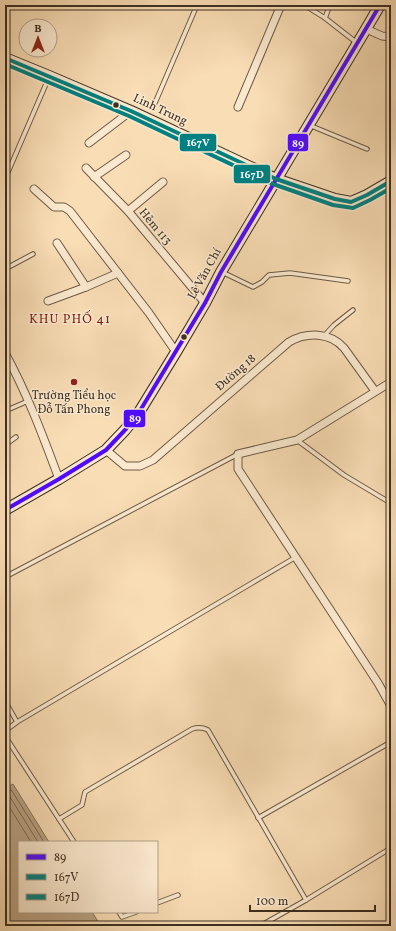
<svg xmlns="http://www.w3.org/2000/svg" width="396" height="931" font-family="Vollkorn,serif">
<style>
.water{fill:#b9a283;stroke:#87745c}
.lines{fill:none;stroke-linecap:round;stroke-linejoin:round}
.shore{stroke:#7b6852;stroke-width:1}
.lane-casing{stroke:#6c5a46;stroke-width:5.5}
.street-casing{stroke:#6c5a46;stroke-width:9}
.secondary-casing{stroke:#3d2f21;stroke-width:12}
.lane{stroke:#fbe9cf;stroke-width:3.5}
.street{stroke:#fbe9cf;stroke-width:7}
.secondary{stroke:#fbe9cf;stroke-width:10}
.bus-1-casing{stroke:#fbe9cf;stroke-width:7}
.bus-2-casing{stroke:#fbe9cf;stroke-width:7}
.bus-3-casing{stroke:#fbe9cf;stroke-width:7}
.bus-1{stroke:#4f0aff;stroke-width:4}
.bus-2{stroke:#008080;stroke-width:4}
.bus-3{stroke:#008080;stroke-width:4}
.bus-dot{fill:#3d2f21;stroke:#fbe9cf;stroke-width:1.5}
.poi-dot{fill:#8f2418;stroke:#fbe9cf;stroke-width:1.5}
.labels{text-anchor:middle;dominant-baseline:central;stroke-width:3;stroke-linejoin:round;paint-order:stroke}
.street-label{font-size:12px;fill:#3d2f21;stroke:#fbe9cf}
.poi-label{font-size:12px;fill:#3d2f21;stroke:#fbe9cf}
.neighbourhood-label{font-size:13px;letter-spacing:1px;fill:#7a1f14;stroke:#fbe9cf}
.line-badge{stroke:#fbe9cf;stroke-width:1.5}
.badge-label{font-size:11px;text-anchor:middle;font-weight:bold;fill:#fff}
</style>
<rect width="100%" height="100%" fill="#f9ddb5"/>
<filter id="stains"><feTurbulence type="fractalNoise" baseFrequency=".005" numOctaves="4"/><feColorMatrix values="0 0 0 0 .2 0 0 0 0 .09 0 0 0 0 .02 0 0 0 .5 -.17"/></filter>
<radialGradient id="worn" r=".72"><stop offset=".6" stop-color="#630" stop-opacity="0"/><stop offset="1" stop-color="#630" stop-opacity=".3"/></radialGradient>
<!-- water -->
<polygon class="water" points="13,784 49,842 19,842 19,912 92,912 101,926 5,926 5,788"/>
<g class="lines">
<!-- shore -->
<g class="shore">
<polyline points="5,791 11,790 12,791 44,842"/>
<polyline points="5,796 10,797 38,842"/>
<polyline points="5,802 7,803 31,842"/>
</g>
<!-- lane casing -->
<g class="lane-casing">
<g id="lane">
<polyline points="304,5 325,18 357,43"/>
<polyline points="325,18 330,5"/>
<polyline points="155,103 197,5"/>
<polyline points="309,125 367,149"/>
<polyline points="5,179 49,77"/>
<polyline points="5,269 33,254"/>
<polyline points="222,272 253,287 262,282 269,275 290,273 348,281"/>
<polyline points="324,336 334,325 353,310"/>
<polyline points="5,411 28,401"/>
<polyline points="297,440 344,475 389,502 391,502"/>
<polyline points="5,445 16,437"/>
<polyline points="5,577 238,454"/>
<polyline points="5,701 17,722 5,731"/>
<polyline points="17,722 296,557"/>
<polyline points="5,736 74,842"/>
<polyline points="258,818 391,742"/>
<path d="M59,819L82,805L85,792L192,729C198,727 202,727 208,730L306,900"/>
<polyline points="157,903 178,895"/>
<polyline points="119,912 122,917 136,912"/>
<polyline points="260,926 306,900 391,848"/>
</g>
</g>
<!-- street casing -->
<g class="street-casing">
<g id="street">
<polyline points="366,29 382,36 391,37"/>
<polyline points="238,107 281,5"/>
<polyline points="89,143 131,111"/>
<polyline points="86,168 128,211 205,303"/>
<polyline points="94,177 126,155"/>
<polyline points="34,189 54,207 64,207 70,211 149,313 176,352"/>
<polyline points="128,211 163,182"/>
<polyline points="57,243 86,287"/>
<polyline points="48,301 86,287 118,273"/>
<path d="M5,353C27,393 43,436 59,479"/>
<polyline points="391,382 297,440 238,454 238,469 378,683 391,706"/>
<path d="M106,450L125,466H140L153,460L289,342C307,332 330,332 344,348L375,391"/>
</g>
</g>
<!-- secondary casing -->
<g class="secondary-casing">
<g id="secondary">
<polyline points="5,58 49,76 131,111 276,179 335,199 351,202 367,195 391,181"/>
<polyline points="5,510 59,479 106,450 125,430 138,414 176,352 205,303 221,272 366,29 380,5"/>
</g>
</g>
<!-- lane -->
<use href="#lane" class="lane"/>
<!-- street -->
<use href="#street" class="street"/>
<!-- secondary -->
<use href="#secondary" class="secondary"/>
<!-- bus-1 casing -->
<g class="bus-1-casing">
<polyline id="bus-1" points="5,510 59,479 106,450 125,430 138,414 205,303 221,272 380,5"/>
</g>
<!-- bus-2 casing -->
<g class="bus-2-casing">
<polyline id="bus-2" points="5,58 131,111 276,179 335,199 351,202 367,195 391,181"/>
</g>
<!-- bus-3 casing -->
<g class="bus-3-casing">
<polyline id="bus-3" points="5,64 129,116 273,184 333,205 353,208 370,200 391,188"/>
</g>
<!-- bus-1 -->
<use href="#bus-1" class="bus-1"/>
<!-- bus-2 -->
<use href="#bus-2" class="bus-2"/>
<!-- bus-3 -->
<use href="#bus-3" class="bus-3"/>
</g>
<!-- markers -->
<g class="bus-dot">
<circle cx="116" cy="105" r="3.5"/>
<circle cx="184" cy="337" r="3.5"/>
</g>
<circle class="poi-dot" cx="74" cy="382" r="4"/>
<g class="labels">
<!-- street labels -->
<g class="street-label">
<text transform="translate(160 110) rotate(25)">Linh Trung</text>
<text transform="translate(155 227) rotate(50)">Hẻm 113</text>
<text transform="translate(205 274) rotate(-61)">Lê Văn Chí</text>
<text transform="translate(236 373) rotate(-41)">Đường 18</text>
</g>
<!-- poi labels -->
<g class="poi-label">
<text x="74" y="396">Trường Tiểu học<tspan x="74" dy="14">Đỗ Tấn Phong</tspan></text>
</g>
<!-- neighbourhood labels -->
<g class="neighbourhood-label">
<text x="70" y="320">KHU PHỐ 41</text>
</g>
</g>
<g class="line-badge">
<rect x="179" y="133" width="38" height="19" rx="4" fill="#008080"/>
<rect x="287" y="133" width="22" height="19" rx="4" fill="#4f0aff"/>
<rect x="233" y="164" width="38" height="20" rx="4" fill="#008080"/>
<rect x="123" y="409" width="23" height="19" rx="4" fill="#4f0aff"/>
</g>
<g class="badge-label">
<text x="198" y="146">167V</text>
<text x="298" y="147">89</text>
<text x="252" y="178">167D</text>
<text x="135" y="422">89</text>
</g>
<!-- margin -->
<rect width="396" height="931" fill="none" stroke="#f9ddb5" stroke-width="20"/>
<rect x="6" y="6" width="384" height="919" fill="none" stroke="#3d2f21" stroke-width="2"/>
<rect x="10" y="10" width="376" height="911" fill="none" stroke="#3d2f21"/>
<!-- legend -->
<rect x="18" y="841" width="140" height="72" fill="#fbe9cf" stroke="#af9f89"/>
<rect x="26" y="854" width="20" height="6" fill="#4f0aff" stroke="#af9f89"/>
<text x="54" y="861" font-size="12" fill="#3d2f21">89</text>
<rect x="26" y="874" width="20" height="6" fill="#008080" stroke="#af9f89"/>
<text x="54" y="881" font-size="12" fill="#3d2f21">167V</text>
<rect x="26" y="894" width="20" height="6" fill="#008080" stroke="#af9f89"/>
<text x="54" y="901" font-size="12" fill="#3d2f21">167D</text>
<!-- north arrow -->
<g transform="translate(38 38)"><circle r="19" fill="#fbe9cf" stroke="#af9f89"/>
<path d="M0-3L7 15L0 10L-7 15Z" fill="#8f2418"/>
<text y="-6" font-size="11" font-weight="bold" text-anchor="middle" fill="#3d2f21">B</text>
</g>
<!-- scale -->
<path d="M250 905v6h125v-6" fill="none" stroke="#3d2f21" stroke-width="2"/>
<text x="256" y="905" font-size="12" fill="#3d2f21" stroke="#fbe9cf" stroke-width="3" paint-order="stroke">100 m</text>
<rect width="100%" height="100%" filter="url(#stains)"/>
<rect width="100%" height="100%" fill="url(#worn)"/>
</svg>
